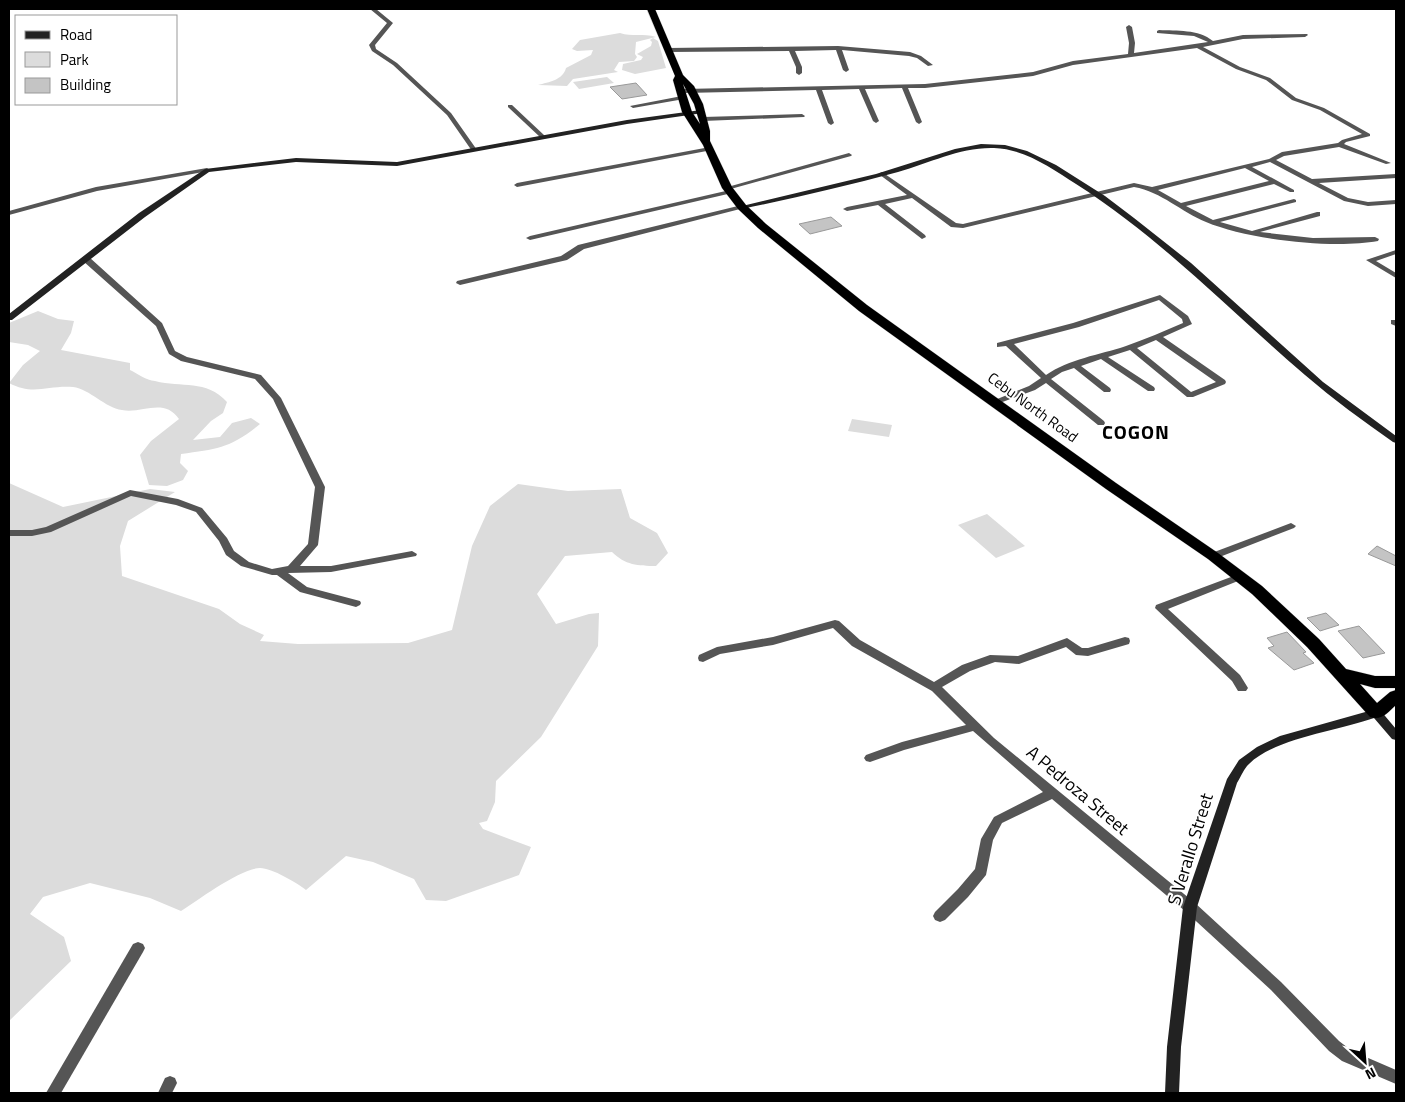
<svg xmlns="http://www.w3.org/2000/svg" width="1405" height="1102" font-family="'Titillium Web',sans-serif">
<style>
.green{fill:#dcdcdc}
.building{fill:#c4c4c4;stroke:#999}
.lines{fill:none;stroke-linecap:round;stroke-linejoin:round}
.highway-casing{stroke:#dbdbdb;stroke-width:1}
.street{fill:#555;fill-rule:evenodd}
.secondary{fill:#222;fill-rule:evenodd}
.highway{fill:#000;fill-rule:evenodd}
.labels{text-anchor:middle;dominant-baseline:central;stroke-width:4;stroke-linejoin:round;paint-order:stroke}
.street-label{font-size:15px;fill:#000;stroke:#fff}
.near-street-label{font-size:18px;fill:#000;stroke:#fff}
.district-label{font-size:20px;font-weight:bold;letter-spacing:1px;fill:#000;stroke:#fff}
</style>
<rect width="100%" height="100%" fill="#fff"/>
<!-- green -->
<g class="green">
<path d="M620,33C632,37 643,33 656,37L636,42L635,54L637,57L634,61L619,62L614,70L618,72L573,79L567,86L538,85C549,82 563,80 566,68L591,55L593,50L577,51L572,49L580,40Z"/>
<polygon points="653,38 658,41 666,68 635,74 622,70 623,64 641,60 643,57 637,54 651,46 652,42 650,40"/>
<polygon points="607,77 614,83 579,89 573,82"/>
<path d="M38,311L58,319L74,321L71,333L61,350L130,363V370C138,374 146,380 155,381C182,388 206,379 227,402L223,413L211,421L193,440L220,437L232,423L251,418L260,424C231,448 217,449 181,454L180,463L188,471L183,480L167,486L149,485L140,455L151,441L179,419C164,397 142,414 122,410C105,408 90,389 73,387C48,385 33,396 9,383L23,365L40,351L28,345L9,342V323Z"/>
<polygon points="852,419 892,425 889,437 848,431"/>
<path d="M9,483L63,507L150,489L175,492L128,521L120,546L122,576L219,609L240,624L264,635L260,641L298,644L408,643L452,630L472,546L490,506L518,484L568,491L621,489L630,518L657,533L668,553L656,566C638,566 625,565 612,552L565,556L537,594L556,624L589,614L599,613L598,646L541,737L496,781L495,802L487,821L479,823L483,829L531,847L519,875L446,901L426,900L414,879L373,862L346,856L306,890C297,883 272,868 260,868C241,868 198,900 181,911L150,898L90,883L43,897L30,914L64,937L71,961L9,1021Z"/>
<polygon points="987,514 1025,546 996,558 958,525"/>
</g>
<!-- building -->
<g class="building">
<polygon points="636,83 647,95 622,99 610,87"/>
<polygon points="831,217 842,226 810,234 799,224"/>
<polygon points="1377,546 1396,556 1396,566 1368,554"/>
<polygon points="1326,613 1339,625 1320,631 1307,618"/>
<polygon points="1359,626 1385,653 1363,658 1338,631"/>
<polygon points="1287,632 1306,652 1303,653 1314,663 1294,670 1268,648 1274,646 1267,638"/>
</g>
<g class="lines">
<!-- highway casing -->
<g class="highway-casing">
<path id="highway" d="M647,9H655L683,75L694,86L703,104L710,131V141L732,187L746,205L766,224L867,305L1116,483L1218,553L1262,586L1319,639L1346,669L1375,676H1396V688H1375L1360,684L1377,703L1390,692L1396,690V705C1388,712 1382,721 1370,717L1307,647L1252,594L1208,559L1106,489L859,311L758,228L738,209L722,188L703,145L682,112L673,80L675,76ZM683,84L694,104L700,124L692,112Z"/>
</g>
<!-- street -->
<g class="street">
<polygon points="370,9 376,9 393,23 375,45 376,49 397,63 451,113 477,150 476,151 472,151 447,115 393,65 372,51 369,45 387,23"/>
<path d="M1129,25L1132,27L1135,43L1134,53L1208,42L1194,36L1157,33V31L1159,30C1177,31 1198,29 1213,41L1243,35L1307,34L1308,35L1305,37L1243,39L1203,47L1240,67L1270,78L1296,98L1324,108L1370,134V136L1346,142L1344,144L1391,163L1386,164L1339,147L1284,156L1276,160L1312,179L1396,174V178L1319,183L1348,198L1368,202L1396,200V204L1368,206L1344,201L1270,162L1252,167L1294,190V192H1290L1274,184L1186,206L1213,220L1294,199L1296,200V202L1220,222L1252,231L1317,212H1320V216L1260,232L1313,238L1375,237L1379,239L1378,241C1333,249 1249,240 1206,222C1181,212 1162,192 1134,187L963,228L951,227L912,198L885,204L925,235L926,237L922,239L878,205L847,211L843,209L847,207L907,195L880,175V173L882,172L956,223L963,224L1134,183L1152,187L1269,159L1282,152L1338,143L1342,140L1362,134L1320,110L1292,100L1266,80L1236,69L1197,48L1073,65L1033,76L925,88H908L922,122L919,124L916,122L902,88L865,89L879,121L876,123L873,121L859,89L822,90L834,123L831,125L828,123L816,90L684,93L681,91L684,89L925,84L1033,72L1073,61L1128,54L1129,43L1126,27ZM1245,168L1269,181L1181,203L1158,190Z"/>
<polygon points="838,46 910,52 921,56 933,65 928,66 917,58 909,56 842,50 849,70 846,72 843,70 836,50 795,51 802,67 802,73 799,75 796,73 796,67 789,51 668,52 665,50 668,48"/>
<polygon points="682,96 684,97 684,99 633,108 630,106"/>
<polygon points="508,105 512,105 545,136 545,138 541,138 508,107"/>
<polygon points="802,114 805,116 804,117 703,121 700,119 703,117"/>
<polygon points="710,147 712,148 712,150 517,187 514,185 517,183"/>
<polygon points="849,153 852,155 851,156 727,190 724,188"/>
<polygon points="207,168 210,170 209,171 97,191 9,215 9,211 96,187"/>
<polygon points="730,190 732,191 732,193 530,240 526,238 530,236"/>
<polygon points="742,205 746,207 744,208 584,249 567,260 460,285 456,283 457,281 561,256 578,245"/>
<polygon points="1396,250 1396,254 1376,261 1396,273 1396,278 1366,260"/>
<polygon points="83,257 89,257 162,323 175,351 187,357 261,375 281,398 325,487 318,545 300,566 331,566 412,551 417,554 416,556 331,572 288,573 307,587 360,601 361,603 360,605 356,607 300,592 277,575 272,575 241,566 226,555 219,541 196,512 176,505 131,496 51,532 32,536 9,536 9,530 32,530 46,527 130,490 178,499 202,508 227,538 234,551 249,562 272,569 288,566 308,544 315,487 273,399 255,379 181,361 169,354 156,326 83,261"/>
<path d="M1160,295L1188,316L1192,324L1163,337L1225,380L1226,382L1225,384L1193,397H1187L1130,350L1108,357L1154,387L1155,389L1154,391H1148L1101,359L1081,366L1110,388L1111,390L1110,392H1104L1074,368L1062,372L1051,379L1104,421L1105,423L1104,425H1098L1046,383L1035,390L997,404L994,405L990,402L1029,386L1041,378L1006,346L997,347V343L1073,323ZM1159,300L1182,319L1183,323C1164,331 1146,339 1126,346C1099,355 1069,359 1046,375L1014,344L1079,327ZM1156,340L1216,382L1191,392L1137,348Z"/>
<polygon points="1391,320 1396,320 1396,326 1391,324"/>
<polygon points="1291,523 1296,526 1294,528 1217,558 1209,558 1208,556 1209,554"/>
<polygon points="1239,574 1243,575 1244,577 1243,579 1168,609 1240,675 1248,688 1246,691 1238,691 1232,681 1155,608 1156,605"/>
<polygon points="835,620 839,621 860,640 934,682 962,665 990,655 1018,656 1067,638 1082,648 1088,648 1125,637 1129,638 1130,641 1129,644 1088,656 1076,655 1066,647 1019,664 995,662 970,671 942,687 994,738 1195,903 1281,982 1339,1041 1352,1051 1396,1070 1396,1084 1342,1061 1329,1051 1271,990 1185,911 1052,799 1002,823 993,840 986,875 968,897 945,920 940,922 935,920 933,916 935,912 958,889 975,869 981,839 994,817 1043,792 973,731 904,750 870,762 866,761 864,758 866,755 902,742 966,725 932,691 852,646 833,628 773,645 720,654 703,662 699,661 698,658 699,655 717,647 773,637"/>
<polygon points="138,942 143,944 145,948 143,952 61,1093 46,1093 133,944"/>
<polygon points="170,1076 175,1078 177,1083 172,1093 158,1093 165,1078"/>
</g>
<!-- secondary -->
<g class="secondary">
<polygon points="701,110 704,112 703,113 627,124 397,166 296,162 209,172 145,217 12,320 9,320 9,314 139,213 205,169 296,158 397,162 627,120"/>
<path d="M981,144L1005,145L1027,151L1056,165L1105,196L1134,218L1191,263L1323,382L1396,436V443L1393,442C1363,421 1333,399 1305,375C1228,309 1162,239 1076,184C1051,168 1025,149 994,148C960,147 930,163 898,172C846,186 794,198 742,209L738,207L876,174L955,149Z"/>
<path d="M1376,709L1380,710L1396,729V740L1392,739L1374,718C1338,731 1273,738 1247,766C1243,771 1240,778 1237,783L1197,907L1181,1047L1179,1093H1165L1167,1047L1183,907L1227,779L1239,760L1257,747L1280,736Z"/>
</g>
<!-- highway -->
<use href="#highway" class="highway"/>
</g>
<g class="labels">
<!-- street labels -->
<g class="street-label">
<text transform="translate(1033 407) rotate(36)">Cebu North Road</text>
</g>
<!-- near-street labels -->
<g class="near-street-label">
<text transform="translate(1078 790) rotate(40)">A Pedroza Street</text>
<text transform="translate(1190 849) rotate(-73)">S Verallo Street</text>
</g>
<!-- district labels -->
<g class="district-label">
<text x="1136" y="431">COGON</text>
</g>
</g>
<!-- border -->
<rect width="1405" height="1102" fill="none" stroke="#000000" stroke-width="20"/>
<!-- legend -->
<rect x="15" y="15" width="162" height="90" fill="#ffffff" stroke="#999999"/>
<rect x="25" y="31" width="25" height="8" fill="#222222" stroke="#999999"/>
<text x="60" y="40" font-size="15" fill="#000000">Road</text>
<rect x="25" y="52" width="25" height="15" fill="#dcdcdc" stroke="#999999"/>
<text x="60" y="65" font-size="15" fill="#000000">Park</text>
<rect x="25" y="78" width="25" height="15" fill="#c4c4c4" stroke="#999999"/>
<text x="60" y="90" font-size="15" fill="#000000">Building</text>
<!-- north arrow -->
<g transform="translate(1365 1062) rotate(154)" stroke="#ffffff" stroke-width="4" paint-order="stroke">
<path d="M0-4L9 19L0 12L-9 19Z" fill="#000000"/>
<text y="-8" font-size="14" font-weight="bold" text-anchor="middle" fill="#000000">N</text>
</g>
</svg>
